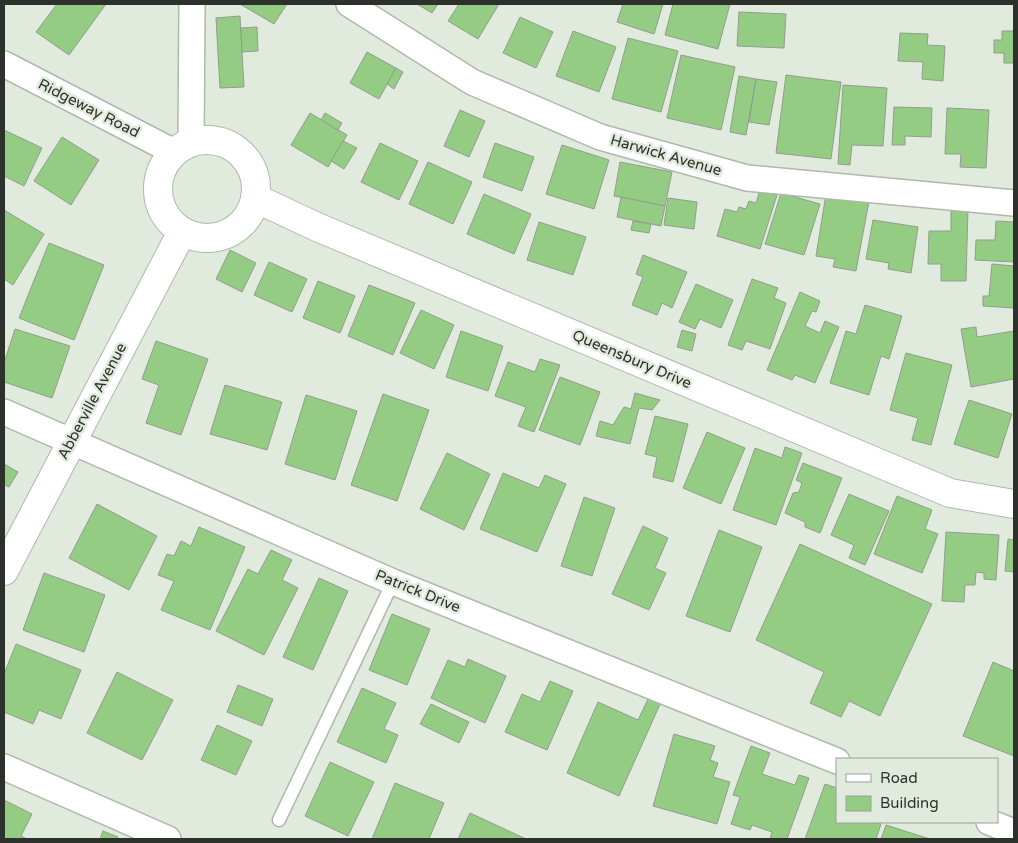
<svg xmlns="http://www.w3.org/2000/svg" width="1018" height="843" font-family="'Varela Round',sans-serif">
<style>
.building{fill:#95cc84;stroke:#929c8f}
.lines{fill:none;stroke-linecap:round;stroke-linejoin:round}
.service-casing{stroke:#aeb9ab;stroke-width:15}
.minor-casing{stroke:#aeb9ab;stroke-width:28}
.tertiary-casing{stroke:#aeb9ab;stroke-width:30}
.service{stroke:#fff;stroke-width:12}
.minor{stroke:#fff;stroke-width:25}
.tertiary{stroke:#fff;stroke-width:28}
.labels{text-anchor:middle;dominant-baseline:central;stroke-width:5;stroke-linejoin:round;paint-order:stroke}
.street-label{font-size:15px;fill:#2d312c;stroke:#e1ebdd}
</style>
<rect width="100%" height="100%" fill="#e1ebdd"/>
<!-- building -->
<g class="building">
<polygon points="57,4 106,4 69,55 36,32"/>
<polygon points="240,4 287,4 274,24"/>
<polygon points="417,4 438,4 432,13"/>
<polygon points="459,4 499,4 478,39 448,21"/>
<polygon points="623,4 663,4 654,34 617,22"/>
<polygon points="673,4 730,4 718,49 665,35"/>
<polygon points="739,12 786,14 784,48 737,46"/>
<polygon points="240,16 244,87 220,88 216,18"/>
<polygon points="520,17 553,32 536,68 503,53"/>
<polygon points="257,27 258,51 242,52 241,28"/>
<polygon points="573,31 616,47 599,92 556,76"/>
<polygon points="1002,31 1014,31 1014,63 1004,63 1004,53 994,53 994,40 1002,40"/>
<polygon points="900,33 928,34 927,45 945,46 943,81 922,79 923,62 898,61"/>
<polygon points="628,38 678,51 661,112 612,99"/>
<polygon points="367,52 396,68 379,99 350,83"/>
<polygon points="681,55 735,67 721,130 667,118"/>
<polygon points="396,68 403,72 394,89 387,84"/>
<polygon points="786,75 841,82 831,159 776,153"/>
<polygon points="739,76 756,79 746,135 730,132"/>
<polygon points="756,79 777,82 769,125 749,122"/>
<polygon points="843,85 887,88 883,146 852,145 850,165 838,164"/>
<polygon points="894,107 932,108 931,137 905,136 905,145 892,145"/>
<polygon points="947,108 989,110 986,168 960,167 961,154 945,154"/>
<polygon points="460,110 485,121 469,157 444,146"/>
<polygon points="310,113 347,135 328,167 291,145"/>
<polygon points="325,113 342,123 338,130 321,120"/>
<polygon points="4,130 42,148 24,186 4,176"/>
<polygon points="62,137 99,160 71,205 34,181"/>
<polygon points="343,141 357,148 344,169 331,161"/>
<polygon points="380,143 418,161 399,200 361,182"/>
<polygon points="495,143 534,157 522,191 483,177"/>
<polygon points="562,145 609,160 594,209 546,194"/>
<polygon points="428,162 472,182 453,224 409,204"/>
<polygon points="620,162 672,172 665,206 614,196"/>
<polygon points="760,190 777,195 760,249 717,236 725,209 737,212 739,207 746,209 749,201 756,203"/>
<polygon points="781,193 820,204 804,255 765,244"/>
<polygon points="484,194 531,214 514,254 467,234"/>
<polygon points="826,194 869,201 856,271 833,267 835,259 816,256"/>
<polygon points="621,197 665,206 661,226 617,217"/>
<polygon points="668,198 697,202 694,229 664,225"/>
<polygon points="951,209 968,209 966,281 941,281 941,264 928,264 929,231 951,231"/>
<polygon points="4,210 44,234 13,285 4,279"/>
<polygon points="873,220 918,227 911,273 888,269 889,263 866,259"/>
<polygon points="633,221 651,224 649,233 631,230"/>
<polygon points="996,221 1014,222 1014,262 975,260 976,240 995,240"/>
<polygon points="539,222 586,237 573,275 527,260"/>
<polygon points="49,243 104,265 74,340 19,318"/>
<polygon points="230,250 256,263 242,292 216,279"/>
<polygon points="643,255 687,272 672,308 662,303 657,315 632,305 643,277 636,274"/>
<polygon points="269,262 307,279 292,312 254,295"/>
<polygon points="992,264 1014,266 1014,308 983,306 983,296 989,296"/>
<polygon points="752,279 778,288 774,298 786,303 770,349 746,341 742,350 728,345"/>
<polygon points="318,281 355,296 340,333 303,318"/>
<polygon points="696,284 733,300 721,328 700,319 695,329 679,322"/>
<polygon points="369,285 415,303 393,355 348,336"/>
<polygon points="800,292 820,301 816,312 812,311 805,326 820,333 825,321 839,327 815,383 795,375 792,380 767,370"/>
<polygon points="865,305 902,316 889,359 881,356 869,395 830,383 846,331 856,334"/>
<polygon points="421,310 454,325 434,369 400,353"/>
<polygon points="976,327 977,337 1014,331 1014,379 971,387 961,329"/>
<polygon points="15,329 70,346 52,398 4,382 4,363"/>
<polygon points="682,330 696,334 692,351 677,347"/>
<polygon points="461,331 503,346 488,391 446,377"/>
<polygon points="156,341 208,359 181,435 146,423 159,385 142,379"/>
<polygon points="906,353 952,365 931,445 912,440 918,418 890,410"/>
<polygon points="540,359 560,365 534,432 518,426 526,407 495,396 508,362 535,372"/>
<polygon points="560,377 600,392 580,445 539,430"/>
<polygon points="225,385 282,402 267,450 210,434"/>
<polygon points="635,393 660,400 652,410 639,408 630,444 596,436 600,421 613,425 624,407 631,409"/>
<polygon points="383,394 429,410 397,501 351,485"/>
<polygon points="306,395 357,411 335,480 285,464"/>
<polygon points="969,400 1012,414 998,458 954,444"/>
<polygon points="655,416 688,424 673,482 653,477 657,457 645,454"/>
<polygon points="707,432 745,448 721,504 683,488"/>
<polygon points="785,447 802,453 776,525 733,510 755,448 782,458"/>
<polygon points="447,453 490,474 464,530 420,509"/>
<polygon points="803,463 842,478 820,533 805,527 805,522 785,513 793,493 799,492 802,483 796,480"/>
<polygon points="4,464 18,472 9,487 4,485"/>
<polygon points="503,473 539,488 545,475 566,484 537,552 480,529"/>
<polygon points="849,494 889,511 865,565 849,558 854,545 831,535"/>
<polygon points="897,496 932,510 925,529 938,534 922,573 874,554"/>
<polygon points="584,497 615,508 592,576 561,566"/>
<polygon points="97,504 157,536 129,590 69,558"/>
<polygon points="643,526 668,538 655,568 666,573 649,610 612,594"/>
<polygon points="199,527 245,547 210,630 161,610 174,581 158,575 167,554 174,556 181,541 191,546"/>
<polygon points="719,530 762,547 730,632 686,616"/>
<polygon points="946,532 999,535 996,580 984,579 984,573 976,572 975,585 965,585 964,602 942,601"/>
<polygon points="1008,539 1014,540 1014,572 1005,571"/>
<polygon points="800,544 932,604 880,716 849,701 841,717 810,703 824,672 756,640"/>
<polygon points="271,550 292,560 282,580 298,588 264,655 216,631 248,569 258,574"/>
<polygon points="44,573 105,595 84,652 23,630"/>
<polygon points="319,578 348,591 313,670 283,657"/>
<polygon points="392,614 430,629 407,685 369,670"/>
<polygon points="16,644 81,670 61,719 39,710 33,724 4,712 4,674"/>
<polygon points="468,659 506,676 485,723 431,698 448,660 465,667"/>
<polygon points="993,662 1014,671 1014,756 963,736"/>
<polygon points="117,672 173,700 142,760 87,733"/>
<polygon points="550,681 573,691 547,750 505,732 522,694 540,702"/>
<polygon points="238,685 273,699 262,726 227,712"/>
<polygon points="362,688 396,703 384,729 398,735 386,763 337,742"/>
<polygon points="649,697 661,702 619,796 567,773 598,702 638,720"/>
<polygon points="431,704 469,722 459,743 420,724"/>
<polygon points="217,725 252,741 236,775 201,760"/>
<polygon points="674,734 715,746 710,760 718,763 713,777 730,782 717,824 653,806"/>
<polygon points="751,746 770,753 762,774 795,785 799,775 809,778 787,839 770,839 772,832 752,825 750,830 731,824 740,797 733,795"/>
<polygon points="330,762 374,782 348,836 305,816"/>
<polygon points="395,783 444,803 429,839 372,839"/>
<polygon points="825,784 837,788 837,822 875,822 881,824 876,839 805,839"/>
<polygon points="4,800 32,814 21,836 27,839 4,839"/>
<polygon points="470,813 526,839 458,839"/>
<polygon points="886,825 930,839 881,839"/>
<polygon points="103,831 118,837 117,839 100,839"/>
</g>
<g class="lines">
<!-- service casing -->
<g class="service-casing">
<polyline id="service" points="279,820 393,582"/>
</g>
<!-- minor casing -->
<g class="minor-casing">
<g id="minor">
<polyline points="349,4 472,82 600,137 747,178 1014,203"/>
<polyline points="4,64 174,152"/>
<polyline points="191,143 192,4"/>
<polyline points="4,412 393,582 837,761"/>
<polyline points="4,767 168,839"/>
<polyline points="989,822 1014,832"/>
</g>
</g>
<!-- tertiary casing -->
<g class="tertiary-casing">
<g id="tertiary">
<circle cx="207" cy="189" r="49"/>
<polyline points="255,198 317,227 950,493 1014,504"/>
<polyline points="4,571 182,232"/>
</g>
</g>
<!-- service -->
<use href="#service" class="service"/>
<!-- minor -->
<use href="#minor" class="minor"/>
<!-- tertiary -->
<use href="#tertiary" class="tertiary"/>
</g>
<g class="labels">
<!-- street labels -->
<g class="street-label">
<text transform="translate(89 108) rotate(27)">Ridgeway Road</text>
<text transform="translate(666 155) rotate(16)">Harwick Avenue</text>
<text transform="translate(632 359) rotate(23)">Queensbury Drive</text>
<text transform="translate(92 401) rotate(-62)">Abberville Avenue</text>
<text transform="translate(418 591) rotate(22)">Patrick Drive</text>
</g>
</g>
<!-- border -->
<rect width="1018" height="843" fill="none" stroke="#2d312c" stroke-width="10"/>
<!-- legend -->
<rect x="836" y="758" width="162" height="65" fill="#e1ebdd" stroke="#99a196"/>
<rect x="846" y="774" width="25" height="8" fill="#ffffff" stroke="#99a196"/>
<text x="880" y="783" font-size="15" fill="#2d312c">Road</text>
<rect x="846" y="796" width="25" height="15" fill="#95cc84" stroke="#99a196"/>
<text x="880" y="808" font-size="15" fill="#2d312c">Building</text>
</svg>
